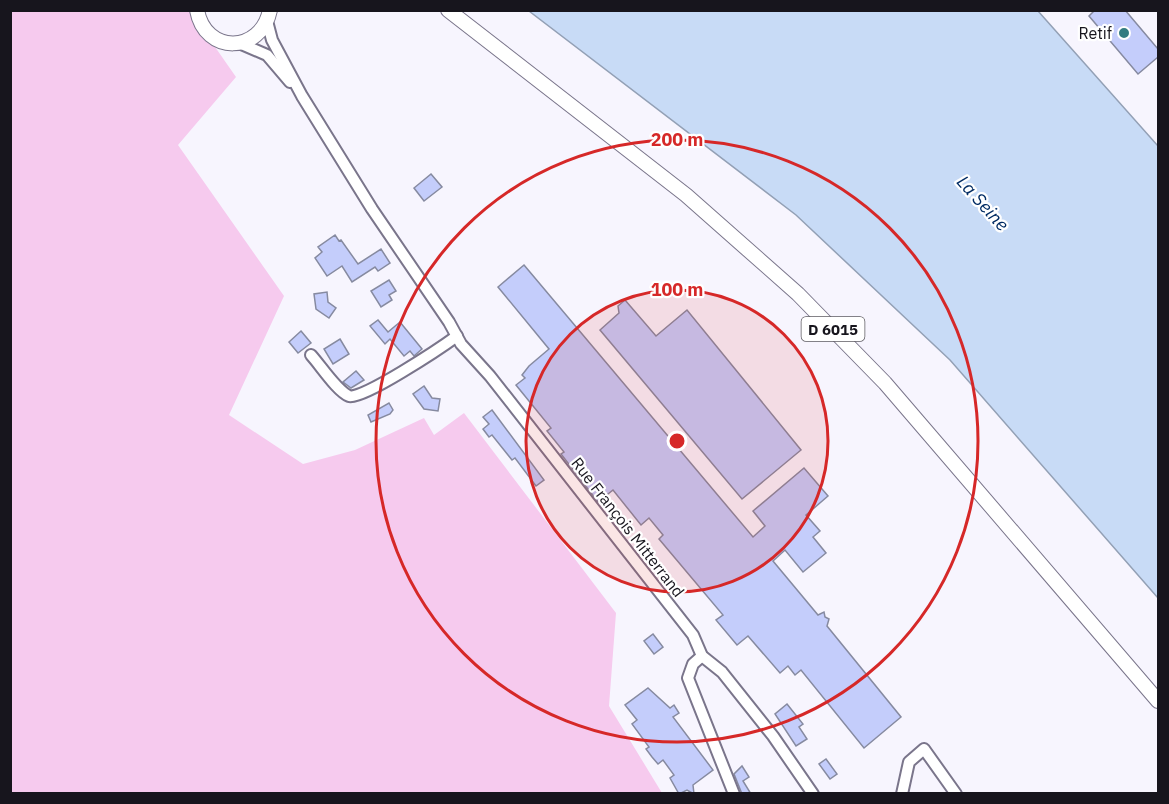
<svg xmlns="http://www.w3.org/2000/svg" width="1169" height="804" font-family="'IBM Plex Sans',sans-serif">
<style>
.green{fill:#f6caee}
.water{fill:#c8dbf6;stroke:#93a0b5;stroke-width:1.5}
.building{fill:#c4cdfb;stroke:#868aa0;stroke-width:1.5}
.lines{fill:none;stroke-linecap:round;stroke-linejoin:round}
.minor-casing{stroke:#7a758b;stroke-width:14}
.major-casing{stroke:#7a758b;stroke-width:16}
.minor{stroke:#fff;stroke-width:10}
.major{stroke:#fff;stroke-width:14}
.ring{fill:none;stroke:#d62828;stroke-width:3}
.poi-dot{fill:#337c81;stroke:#fff;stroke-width:2}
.labels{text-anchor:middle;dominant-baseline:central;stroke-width:4.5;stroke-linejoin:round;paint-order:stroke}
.shield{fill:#fff;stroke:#5d5b61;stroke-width:1.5}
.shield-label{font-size:15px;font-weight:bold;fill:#17151d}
.poi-label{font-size:16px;fill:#17151d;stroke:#fff;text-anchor:end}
.street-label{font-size:16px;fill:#17151d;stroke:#fff}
.water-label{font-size:18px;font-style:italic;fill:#002b63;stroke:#fff}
.centre{fill:#d62828;stroke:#fff;stroke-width:3}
.ring-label{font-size:18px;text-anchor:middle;font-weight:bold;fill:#d62828;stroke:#fff;stroke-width:4.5;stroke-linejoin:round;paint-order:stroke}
</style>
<rect width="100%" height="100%" fill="#f7f5fe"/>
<!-- green -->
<polygon class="green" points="10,11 190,11 236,77 178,145 284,296 229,415 303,464 355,450 424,418 434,435 464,413 616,613 609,706 662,793 11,793"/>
<!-- water -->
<polygon class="water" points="529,11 1038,11 1158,146 1158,598 950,360 796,215"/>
<!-- building -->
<g class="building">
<polygon points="1095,10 1125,10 1158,49 1158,57 1138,74 1089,16"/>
<polygon points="431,174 442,187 424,201 414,188"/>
<polygon points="335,235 339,241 341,240 358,264 381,249 390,263 378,271 375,267 352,282 342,266 327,276 315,258 322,252 318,247"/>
<polygon points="524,265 753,537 765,526 753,511 804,468 828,496 806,515 820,531 813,537 826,553 803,572 785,550 773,561 818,615 824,612 825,617 829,619 827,626 901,717 864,748 801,670 795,675 788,666 780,673 748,636 737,645 716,620 723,615 659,539 663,535 649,518 641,525 613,490 598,502 561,454 564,452 547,431 551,428 516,385 525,378 522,375 529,366 549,349 498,287"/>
<polygon points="389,280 396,291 389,295 392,300 381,307 371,291"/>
<polygon points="327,292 328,302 336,308 329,318 316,309 314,294"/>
<polygon points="625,300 656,336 687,310 801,450 742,499 600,330 619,313 618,306"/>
<polygon points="378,320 388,332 400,322 422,349 414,356 410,351 404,356 390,339 385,344 370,326"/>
<polygon points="301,331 311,343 298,353 289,342"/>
<polygon points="340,339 349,354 333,364 324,349"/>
<polygon points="356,371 364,380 351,388 343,382"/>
<polygon points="424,386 432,398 440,399 438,411 424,409 413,394"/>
<polygon points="389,403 393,410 390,414 371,422 368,415"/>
<polygon points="492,410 544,480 536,486 515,458 512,460 492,435 489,437 483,429 489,424 483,417"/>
<polygon points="653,634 663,647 654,654 644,641"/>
<polygon points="648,688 670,708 674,705 679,713 673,717 713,770 693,785 694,794 687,790 679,794 670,778 674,775 663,760 658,764 652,757 646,749 649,747 632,724 637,720 625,705"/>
<polygon points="787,704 803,724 799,727 807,739 796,746 775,714"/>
<polygon points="826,759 837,774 830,779 819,764"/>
<polygon points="742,766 749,777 743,781 751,794 742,794 734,774"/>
</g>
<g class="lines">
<!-- minor casing -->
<g class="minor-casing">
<g id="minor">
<polyline points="267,21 272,40 302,96 372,209 449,322 461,344 490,376 693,635 702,656 722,672 773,736 813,794"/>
<polyline points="239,43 267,55 290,82"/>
<path d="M311,355C321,366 337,391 349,396C361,401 442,347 457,336"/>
<polyline points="702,656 693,664 688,678 734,794"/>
<polyline points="902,794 909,762 924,749 956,794"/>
</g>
</g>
<!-- major casing -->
<g class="major-casing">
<g id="major">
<path d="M197,10C205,55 261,54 270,10"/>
<polyline points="448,10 686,195 798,294 885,383 1158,701"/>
</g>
</g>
<!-- minor -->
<use href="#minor" class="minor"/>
<!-- major -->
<use href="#major" class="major"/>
</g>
<!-- distance rings -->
<circle cx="677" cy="441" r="151" fill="#d62828" fill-opacity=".12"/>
<g class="ring">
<circle cx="677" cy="441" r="151"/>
<circle cx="677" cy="441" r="301"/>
</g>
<!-- markers -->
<circle class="poi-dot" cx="1124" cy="33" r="6"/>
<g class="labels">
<!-- shield labels -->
<rect class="shield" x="801.5" y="317" width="63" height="24" rx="4.5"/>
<g class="shield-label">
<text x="833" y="329">D 6015</text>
</g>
<!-- poi labels -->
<g class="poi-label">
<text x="1112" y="33">Retif</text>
</g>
<!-- street labels -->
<g class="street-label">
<text transform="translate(628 527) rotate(52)">Rue François Mitterrand</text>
</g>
<!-- water labels -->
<g class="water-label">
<text transform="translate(983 203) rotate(48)">La Seine</text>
</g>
</g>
<circle cx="677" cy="441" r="9" class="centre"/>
<g class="ring-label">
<text x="677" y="146">200 m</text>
<text x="677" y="296">100 m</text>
</g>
<!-- border -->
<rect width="1169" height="804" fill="none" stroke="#17151d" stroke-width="24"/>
</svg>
